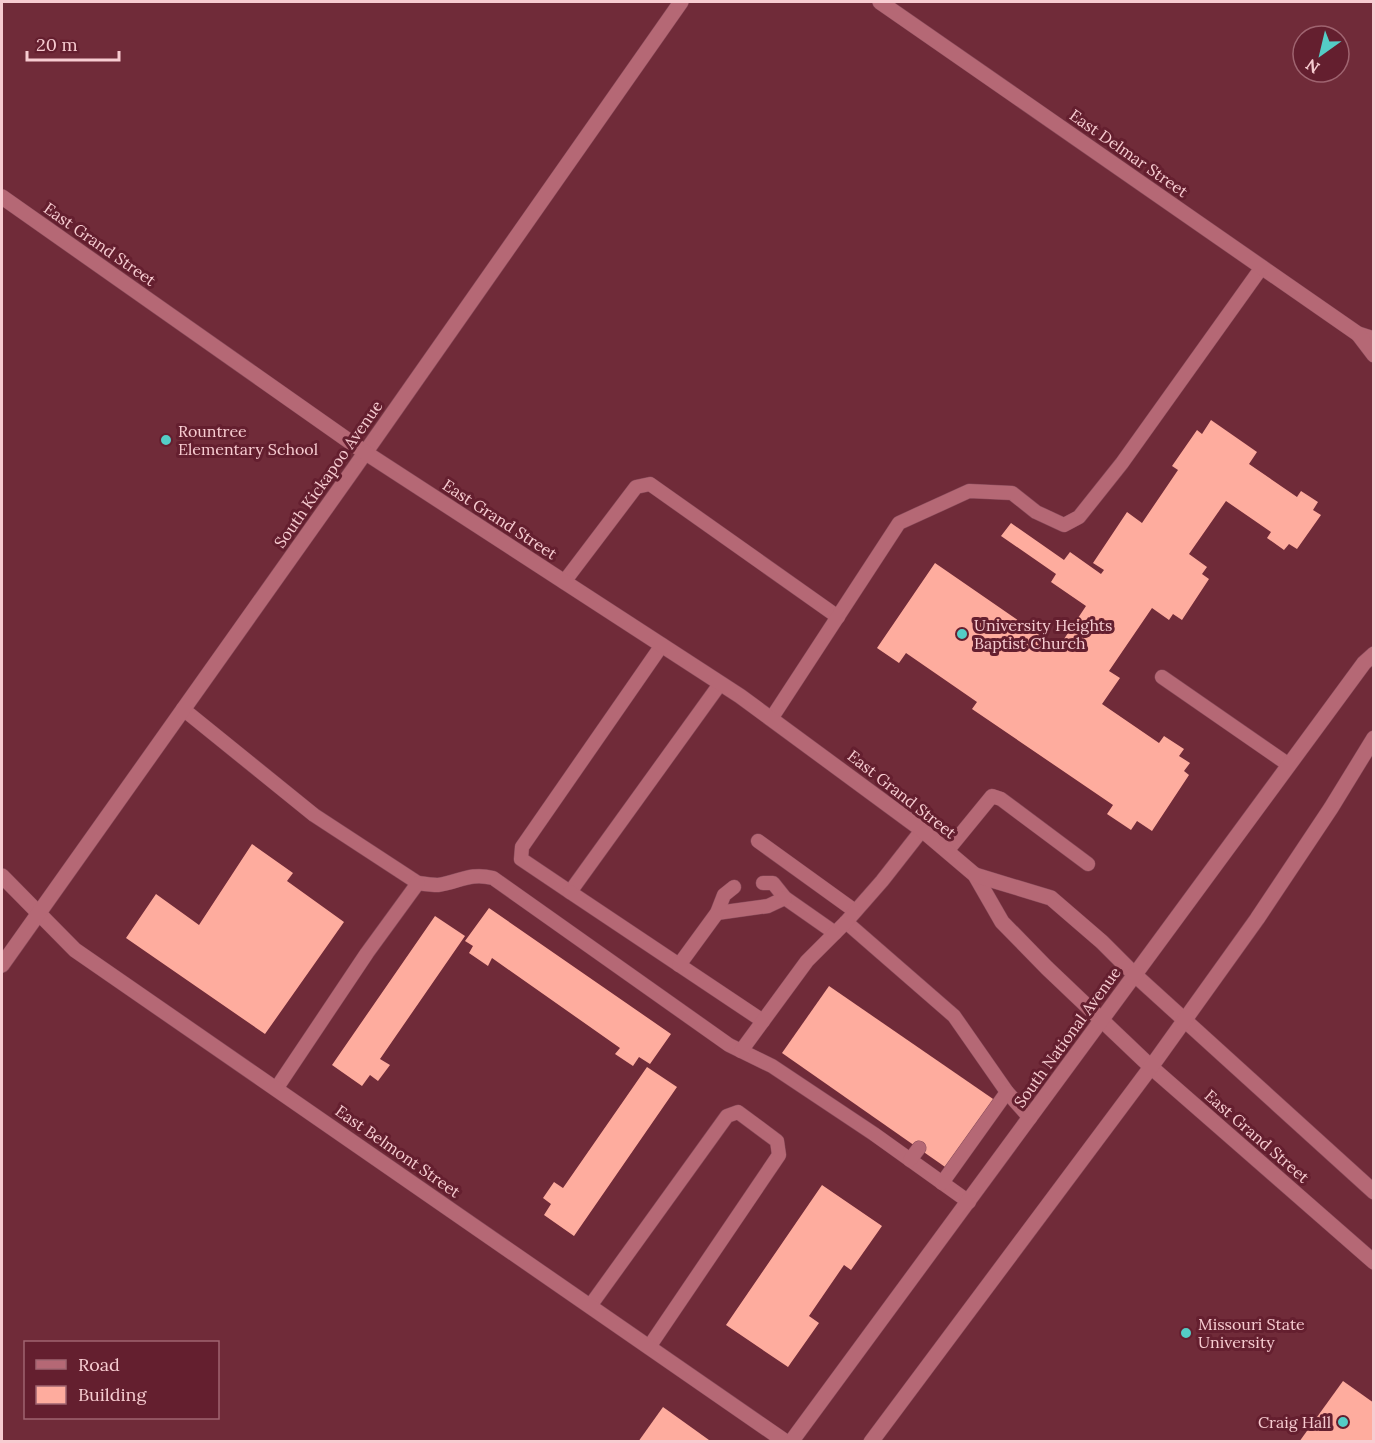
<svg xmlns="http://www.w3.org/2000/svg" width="1375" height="1443" font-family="Lora,serif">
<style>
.building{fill:#feac9e}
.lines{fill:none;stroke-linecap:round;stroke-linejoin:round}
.service-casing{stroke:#874a59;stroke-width:15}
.minor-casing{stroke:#874a59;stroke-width:16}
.secondary-casing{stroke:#874a59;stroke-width:16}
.service{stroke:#b56875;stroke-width:14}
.minor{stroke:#b56875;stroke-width:15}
.secondary{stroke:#b56875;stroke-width:15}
.poi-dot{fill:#54cdc6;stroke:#641f2f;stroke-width:2}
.labels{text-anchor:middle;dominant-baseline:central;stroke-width:6;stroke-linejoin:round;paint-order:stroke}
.street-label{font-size:16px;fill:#f7ccd1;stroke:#641f2f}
.poi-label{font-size:16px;fill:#f7ccd1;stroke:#641f2f;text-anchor:start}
</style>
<rect width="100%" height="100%" fill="#702b39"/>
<!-- building -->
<g class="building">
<polygon points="1211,420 1257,452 1249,464 1297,497 1301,491 1318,502 1313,510 1321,515 1297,549 1289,544 1284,550 1267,538 1271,532 1226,501 1189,554 1207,567 1202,574 1209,579 1182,620 1173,614 1169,620 1152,608 1109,671 1120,678 1102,704 1159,743 1164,736 1184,749 1179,756 1190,763 1184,771 1189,775 1152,831 1137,821 1131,830 1107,814 1113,805 972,709 977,702 906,653 899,663 877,648 935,563 1058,648 1086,606 1051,582 1056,574 1001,536 1011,523 1064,560 1070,552 1101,574 1104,570 1093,563 1127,512 1142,523 1178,470 1172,466 1197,430 1202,434"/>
<polygon points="252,844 293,873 287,881 344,922 265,1034 126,938 156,894 199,925"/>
<polygon points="489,908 671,1034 650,1064 639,1057 633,1066 615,1054 620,1048 492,958 488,966 469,953 473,946 465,941"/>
<polygon points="435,916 465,936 380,1059 390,1065 378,1081 370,1075 362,1086 332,1065"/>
<polygon points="829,986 996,1101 948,1169 782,1053"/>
<polygon points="647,1067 677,1087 574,1236 544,1215 551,1204 543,1198 554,1182 563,1188"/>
<polygon points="822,1185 882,1226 851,1270 844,1265 809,1316 819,1323 788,1367 726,1325"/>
<polygon points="1343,1381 1374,1403 1374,1442 1299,1442"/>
<polygon points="663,1407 709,1440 707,1442 638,1442"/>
</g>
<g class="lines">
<!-- service casing -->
<g class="service-casing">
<g id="service">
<polyline points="564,582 636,487 650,484 838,617"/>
<polyline points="662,645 522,847 521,859 570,892 720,684"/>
<polyline points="1162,677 1289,765"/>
<path d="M183,709L314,815L418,883C425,884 432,885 438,885C459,882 470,872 493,878L729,1045L772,1066L874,1134L969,1202"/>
<polyline points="771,719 899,523 969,491 1012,493 1036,512 1064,525 1079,517 1122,463 1262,267"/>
<polyline points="758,841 855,911"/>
<polyline points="947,851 992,796 1001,799 1088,864"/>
<polyline points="763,883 773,883 785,898 835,933"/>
<polyline points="570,892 763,1021"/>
<polyline points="717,913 768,906 785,898"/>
<polyline points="846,922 954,1016 1007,1092 1030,1118"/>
<polyline points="679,965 717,913 724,895 734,887"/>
<polyline points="741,1051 807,961 846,922 882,881 922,830"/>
<polyline points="276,1089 367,953 418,883"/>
<polyline points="910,1160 919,1148"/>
<polyline points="942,1183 1007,1092"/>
<polyline points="590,1306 727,1116 738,1112 777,1141 779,1155 649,1347"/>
</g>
</g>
<!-- minor casing -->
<g class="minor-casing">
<g id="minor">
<polyline points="880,2 1358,334 1374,339"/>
<polyline points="1358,334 1374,355"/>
<polyline points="2,876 75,950 786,1442"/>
<polyline points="2,965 353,470 681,2"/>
</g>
</g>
<!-- secondary casing -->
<g class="secondary-casing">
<g id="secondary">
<polyline points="2,197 366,453 740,696 922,830 975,875 1002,922 1047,968 1151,1067 1374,1262"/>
<polyline points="975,875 1051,898 1102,942 1135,975 1374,1192"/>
<polyline points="791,1442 1364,663 1374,654"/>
<polyline points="871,1442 1151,1067 1257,919 1331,808 1374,738"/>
</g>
</g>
<!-- service -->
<use href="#service" class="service"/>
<!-- minor -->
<use href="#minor" class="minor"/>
<!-- secondary -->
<use href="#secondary" class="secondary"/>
</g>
<!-- markers -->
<g class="poi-dot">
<circle cx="166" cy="440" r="6"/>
<circle cx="962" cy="634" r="6"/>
<circle cx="1186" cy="1333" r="6"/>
<circle cx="1343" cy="1422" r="6"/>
</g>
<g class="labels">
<!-- street labels -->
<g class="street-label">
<text transform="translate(1129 153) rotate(35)">East Delmar Street</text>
<text transform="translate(100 244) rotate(35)">East Grand Street</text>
<text transform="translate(328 474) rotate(-55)">South Kickapoo Avenue</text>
<text transform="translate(500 519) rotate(33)">East Grand Street</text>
<text transform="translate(902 794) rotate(38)">East Grand Street</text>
<text transform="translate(1067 1037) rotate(-54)">South National Avenue</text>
<text transform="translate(1257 1136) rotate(41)">East Grand Street</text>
<text transform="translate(398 1151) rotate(35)">East Belmont Street</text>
</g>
<!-- poi labels -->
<g class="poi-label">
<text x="178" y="431">Rountree<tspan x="178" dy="18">Elementary School</tspan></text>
<text x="974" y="625">University Heights<tspan x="974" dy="18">Baptist Church</tspan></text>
<text x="1198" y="1324">Missouri State<tspan x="1198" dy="18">University</tspan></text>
<text x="1331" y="1422" text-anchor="end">Craig Hall</text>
</g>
</g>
<!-- border -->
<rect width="1375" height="1443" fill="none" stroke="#f7ccd1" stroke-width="6"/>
<!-- legend -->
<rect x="24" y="1341" width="195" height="78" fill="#641f2f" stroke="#9f6470" stroke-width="1.5"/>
<rect x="36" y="1360" width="30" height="9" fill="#b56875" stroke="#9f6470" stroke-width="1.5"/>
<text x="78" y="1371" font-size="18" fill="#f7ccd1">Road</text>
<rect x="36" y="1386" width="30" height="18" fill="#feac9e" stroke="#9f6470" stroke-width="1.5"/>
<text x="78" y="1401" font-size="18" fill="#f7ccd1">Building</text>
<!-- north arrow -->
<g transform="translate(1321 54) rotate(214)"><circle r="28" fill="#641f2f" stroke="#9f6470" stroke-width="1.5"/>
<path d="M0-4.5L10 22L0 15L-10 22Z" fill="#54cdc6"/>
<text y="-9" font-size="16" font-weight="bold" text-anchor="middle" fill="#f7ccd1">N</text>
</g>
<!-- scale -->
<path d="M27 51v9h92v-9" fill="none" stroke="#f7ccd1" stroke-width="3"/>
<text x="36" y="51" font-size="18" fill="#f7ccd1" stroke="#641f2f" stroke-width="4.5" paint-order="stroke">20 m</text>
</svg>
